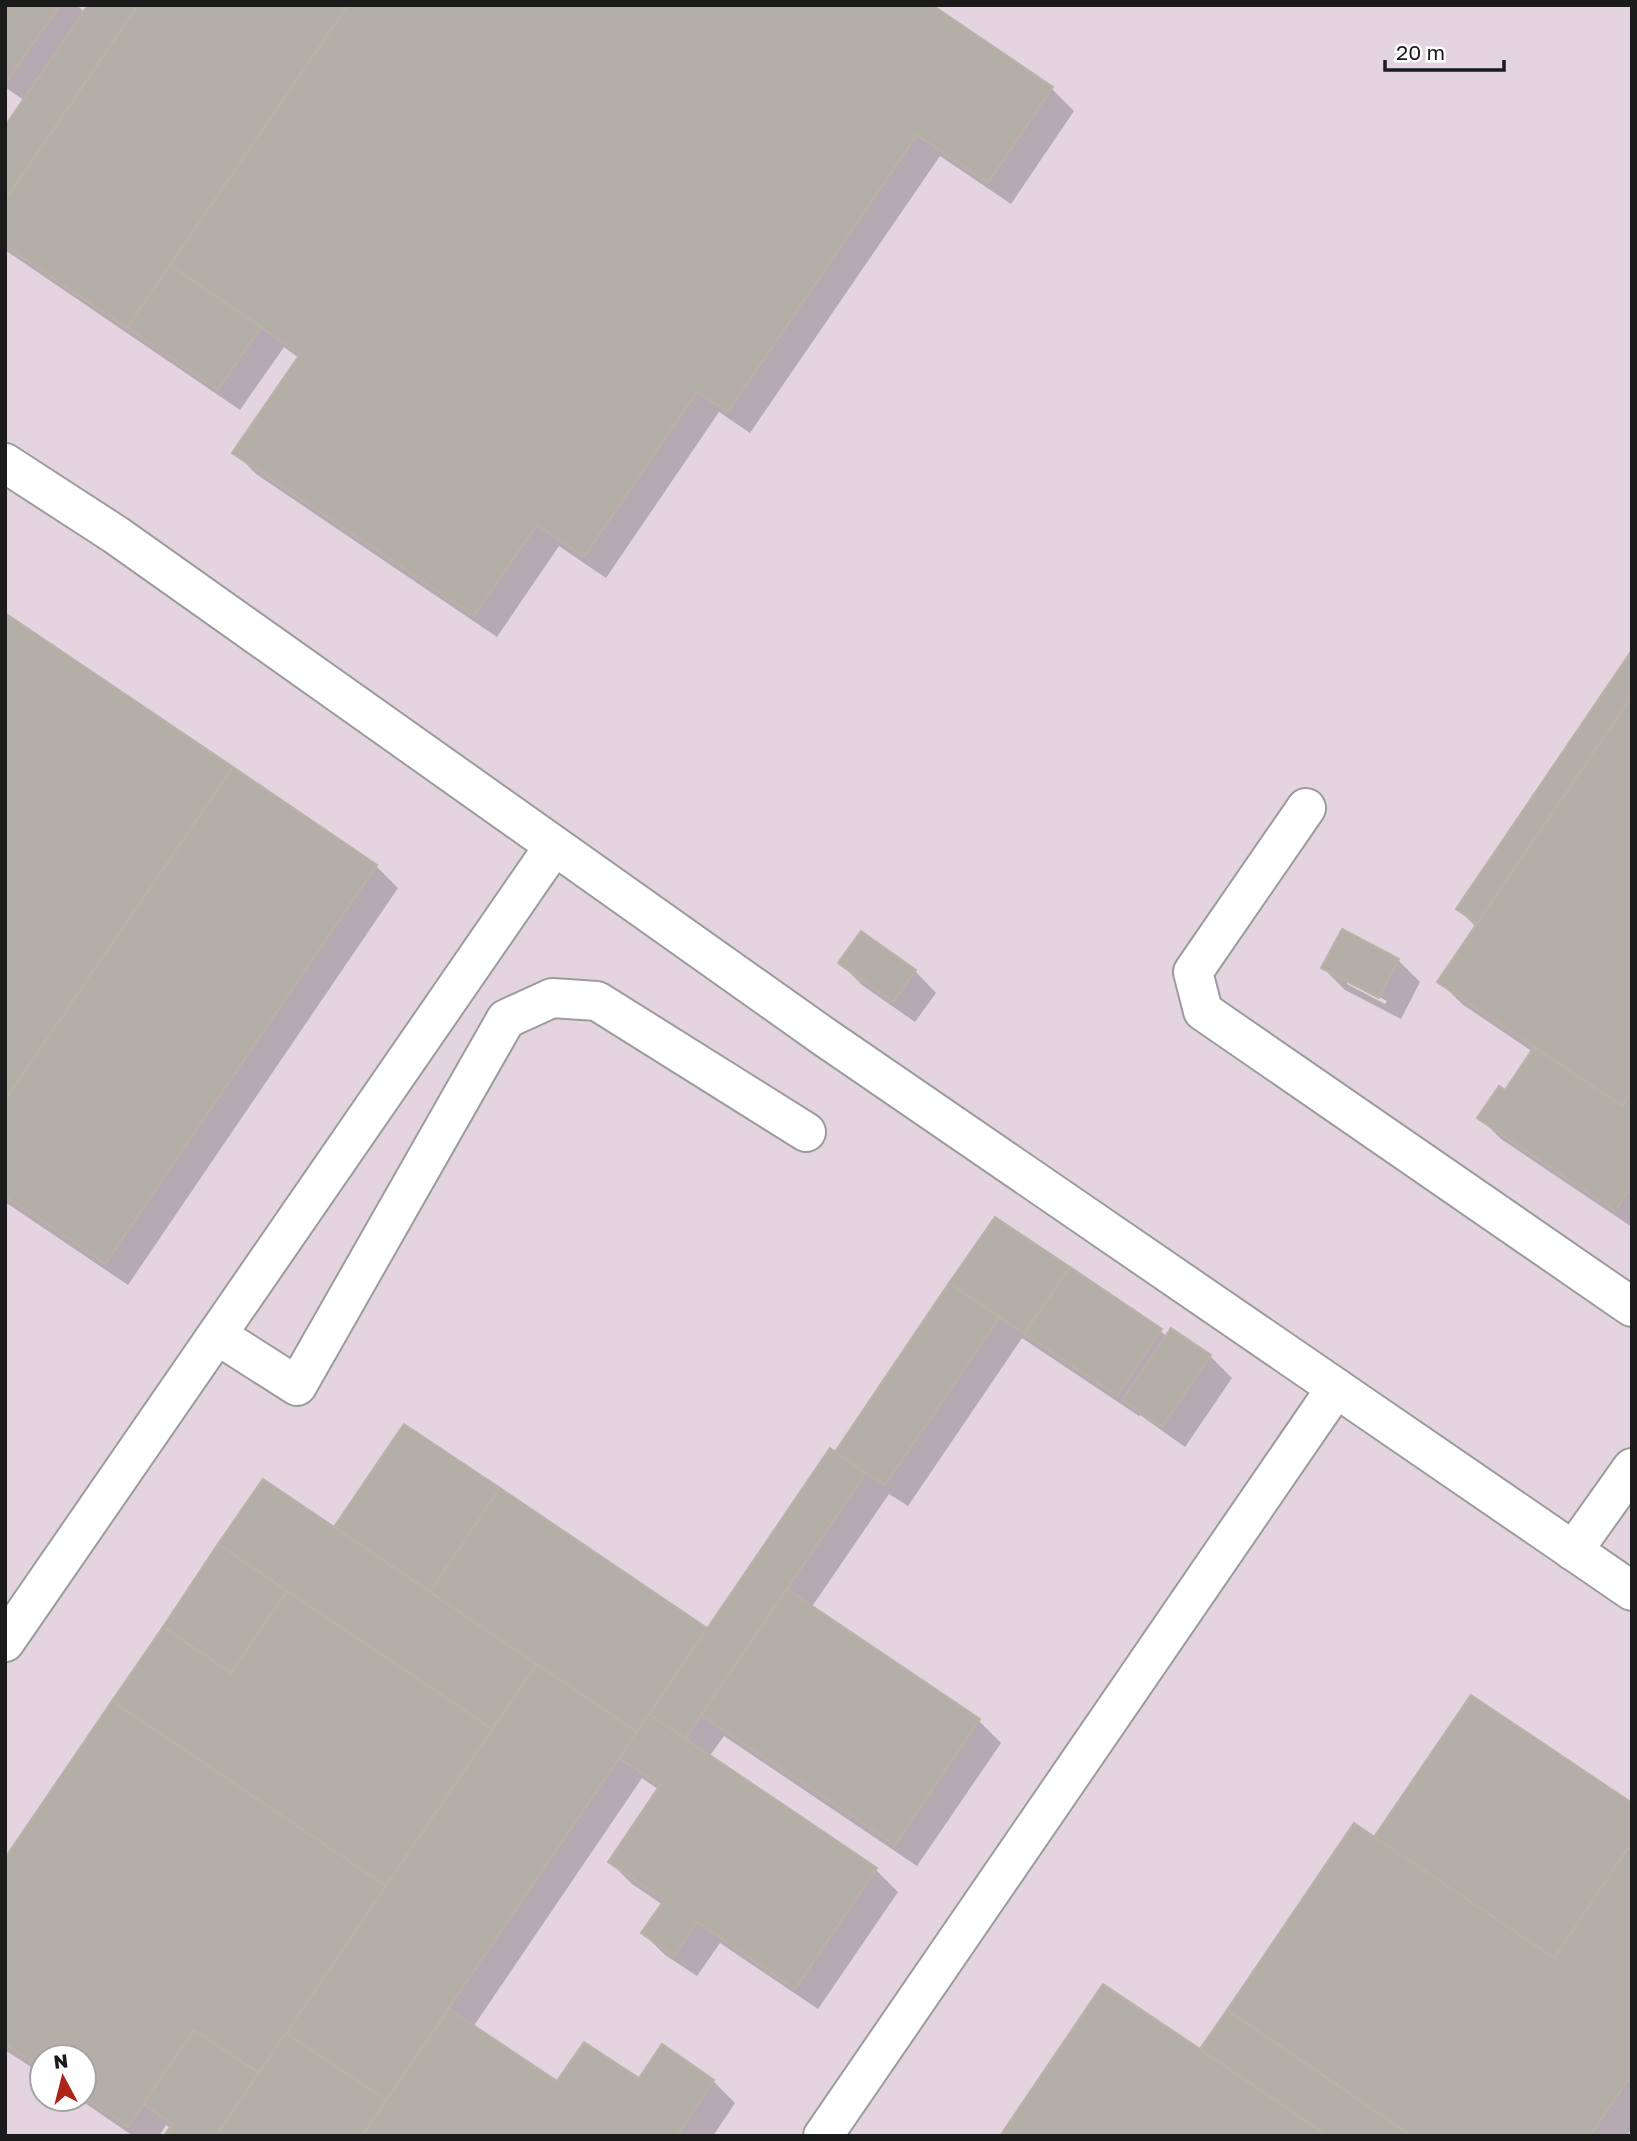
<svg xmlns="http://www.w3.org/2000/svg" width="1637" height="2141" font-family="'Golos Text',sans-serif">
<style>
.industrial{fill:#e3d4df;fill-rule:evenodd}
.shadow{fill:#0003;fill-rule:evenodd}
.building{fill:#b4aea8;stroke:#bbb1a6;stroke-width:2}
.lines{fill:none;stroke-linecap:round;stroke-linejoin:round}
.minor-casing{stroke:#9c9c9c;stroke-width:42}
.minor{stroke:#fff;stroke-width:38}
</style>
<rect width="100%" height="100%" fill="#ebe9e1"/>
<!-- industrial -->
<path class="industrial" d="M5,5H1632V2136H5ZM42,2057H84V2099H42Z"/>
<!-- shadow -->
<g class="shadow">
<polygon points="5,5 77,5 85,13 90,5 928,5 1052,89 1074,111 1011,204 940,156 750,433 719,412 606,578 559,546 497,637 256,474 235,452 299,358 284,347 240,410 5,250 5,129 25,101 5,87"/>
<polygon points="5,616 376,866 398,888 128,1285 5,1202"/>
<polygon points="1632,654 1632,1227 1501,1139 1479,1117 1505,1092 1533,1052 1462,1004 1440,982 1476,927 1458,909"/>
<path d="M1398,960L1420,982L1401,1019L1345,990L1323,968ZM1347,980L1387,1001L1385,1004L1347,984Z"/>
<polygon points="840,963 915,971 936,993 915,1022 862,985"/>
<polygon points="995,1219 1161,1331 1167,1337 1172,1330 1210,1356 1232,1378 1185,1447 1140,1415 1139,1416 1022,1338 908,1506 889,1494 811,1608 979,1721 1001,1743 917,1866 724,1736 709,1757 876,1870 898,1892 818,2009 720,1943 697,1976 665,1955 643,1933 663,1905 632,1884 610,1862 659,1790 642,1778 473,2027 557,2084 639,2080 662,2046 713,2081 735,2103 713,2136 167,2136 171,2129 166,2125 159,2136 133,2136 79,2099 84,2099 84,2057 42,2057 42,2074 5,2050 5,1861 263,1482 334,1529 405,1426 708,1630 835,1454"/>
<polygon points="1632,1805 1632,2128 1627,2136 1002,2136 1201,2052 1375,1840"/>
</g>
<!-- building -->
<g class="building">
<polygon points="5,5 60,5 6,83 5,82"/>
<polygon points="88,5 138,5 5,200 5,126"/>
<polygon points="138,5 348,5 127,328 5,246 5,201"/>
<polygon points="348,5 932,5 1053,87 988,183 917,135 728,412 697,392 584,557 537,525 474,616 232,453 300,354 170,265"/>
<polygon points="170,265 261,327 218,390 127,328"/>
<polygon points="5,613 233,767 5,1100"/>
<polygon points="1632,650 1632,696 1477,923 1456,909"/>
<polygon points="1632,696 1632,1092 1622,1106 1437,982"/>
<polygon points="233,767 377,865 105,1264 5,1196 5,1100"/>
<polygon points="1342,929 1399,959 1379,998 1321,968"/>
<polygon points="861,931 916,970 893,1002 838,963"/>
<polygon points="1534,1047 1622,1106 1632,1092 1632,1186 1615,1211 1477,1118 1499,1086 1505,1090"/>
<polygon points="995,1217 1070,1267 1024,1334 949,1283"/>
<polygon points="1070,1267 1162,1329 1117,1396 1024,1334"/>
<polygon points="949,1283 1000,1317 885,1485 835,1452"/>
<polygon points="1171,1328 1211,1355 1162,1427 1122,1400"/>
<polygon points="404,1424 500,1488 430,1592 334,1527"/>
<polygon points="830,1448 866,1473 685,1739 649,1714"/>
<polygon points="263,1479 537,1664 492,1729 218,1544"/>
<polygon points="500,1488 707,1628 637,1732 430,1592"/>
<polygon points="218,1544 287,1591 231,1673 163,1627"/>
<polygon points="787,1589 980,1719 895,1845 701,1715"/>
<polygon points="287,1591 492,1729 386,1886 112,1701 163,1627 231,1673"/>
<polygon points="537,1664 637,1732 386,2100 286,2033"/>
<polygon points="1471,1695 1632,1803 1632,1843 1554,1958 1374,1837"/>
<polygon points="112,1701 386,1886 259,2073 194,2030 128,2127 84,2097 84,2057 42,2057 42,2069 5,2044 5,1858"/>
<polygon points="649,1714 877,1868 795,1989 697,1922 674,1956 641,1933 664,1900 608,1862 660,1785 619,1758"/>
<polygon points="1354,1823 1554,1958 1628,1848 1632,1851 1632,2074 1590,2136 1412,2136 1227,2010"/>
<polygon points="1103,1984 1200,2049 1328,2136 1000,2136"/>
<polygon points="449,2009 557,2081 584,2042 639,2078 662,2044 714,2080 677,2136 362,2136"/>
<polygon points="1227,2010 1412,2136 1328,2136 1200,2049"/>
<polygon points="194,2030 259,2073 216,2136 164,2136 172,2124 143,2104"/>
<polygon points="286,2033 386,2100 362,2136 216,2136"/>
</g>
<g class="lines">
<!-- minor casing -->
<g class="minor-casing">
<g id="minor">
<polyline points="5,463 116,535 823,1036 1632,1591"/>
<polyline points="1306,808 1193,972 1203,1011 1632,1307"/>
<polyline points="217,1335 297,1386 506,1019 552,998 597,1001 806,1132"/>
<polyline points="1573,1551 1632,1468"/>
<polyline points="5,1642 554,846"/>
<polyline points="823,2136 1336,1388"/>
</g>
</g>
<!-- minor -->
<use href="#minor" class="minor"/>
</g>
<!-- border -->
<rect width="1637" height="2141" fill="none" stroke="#1b1b1b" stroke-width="14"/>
<!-- north arrow -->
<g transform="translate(63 2078) rotate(353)"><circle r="33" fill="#ffffff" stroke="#a4a4a4" stroke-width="2"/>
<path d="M0-5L12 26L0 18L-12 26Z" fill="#ad2518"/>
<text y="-10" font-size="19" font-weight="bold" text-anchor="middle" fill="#1b1b1b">N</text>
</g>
<!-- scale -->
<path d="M1385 60v10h119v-10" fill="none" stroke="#1b1b1b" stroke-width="3.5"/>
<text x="1396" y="60" font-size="21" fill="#1b1b1b" stroke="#ffffff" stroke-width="5" paint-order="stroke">20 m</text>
</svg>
